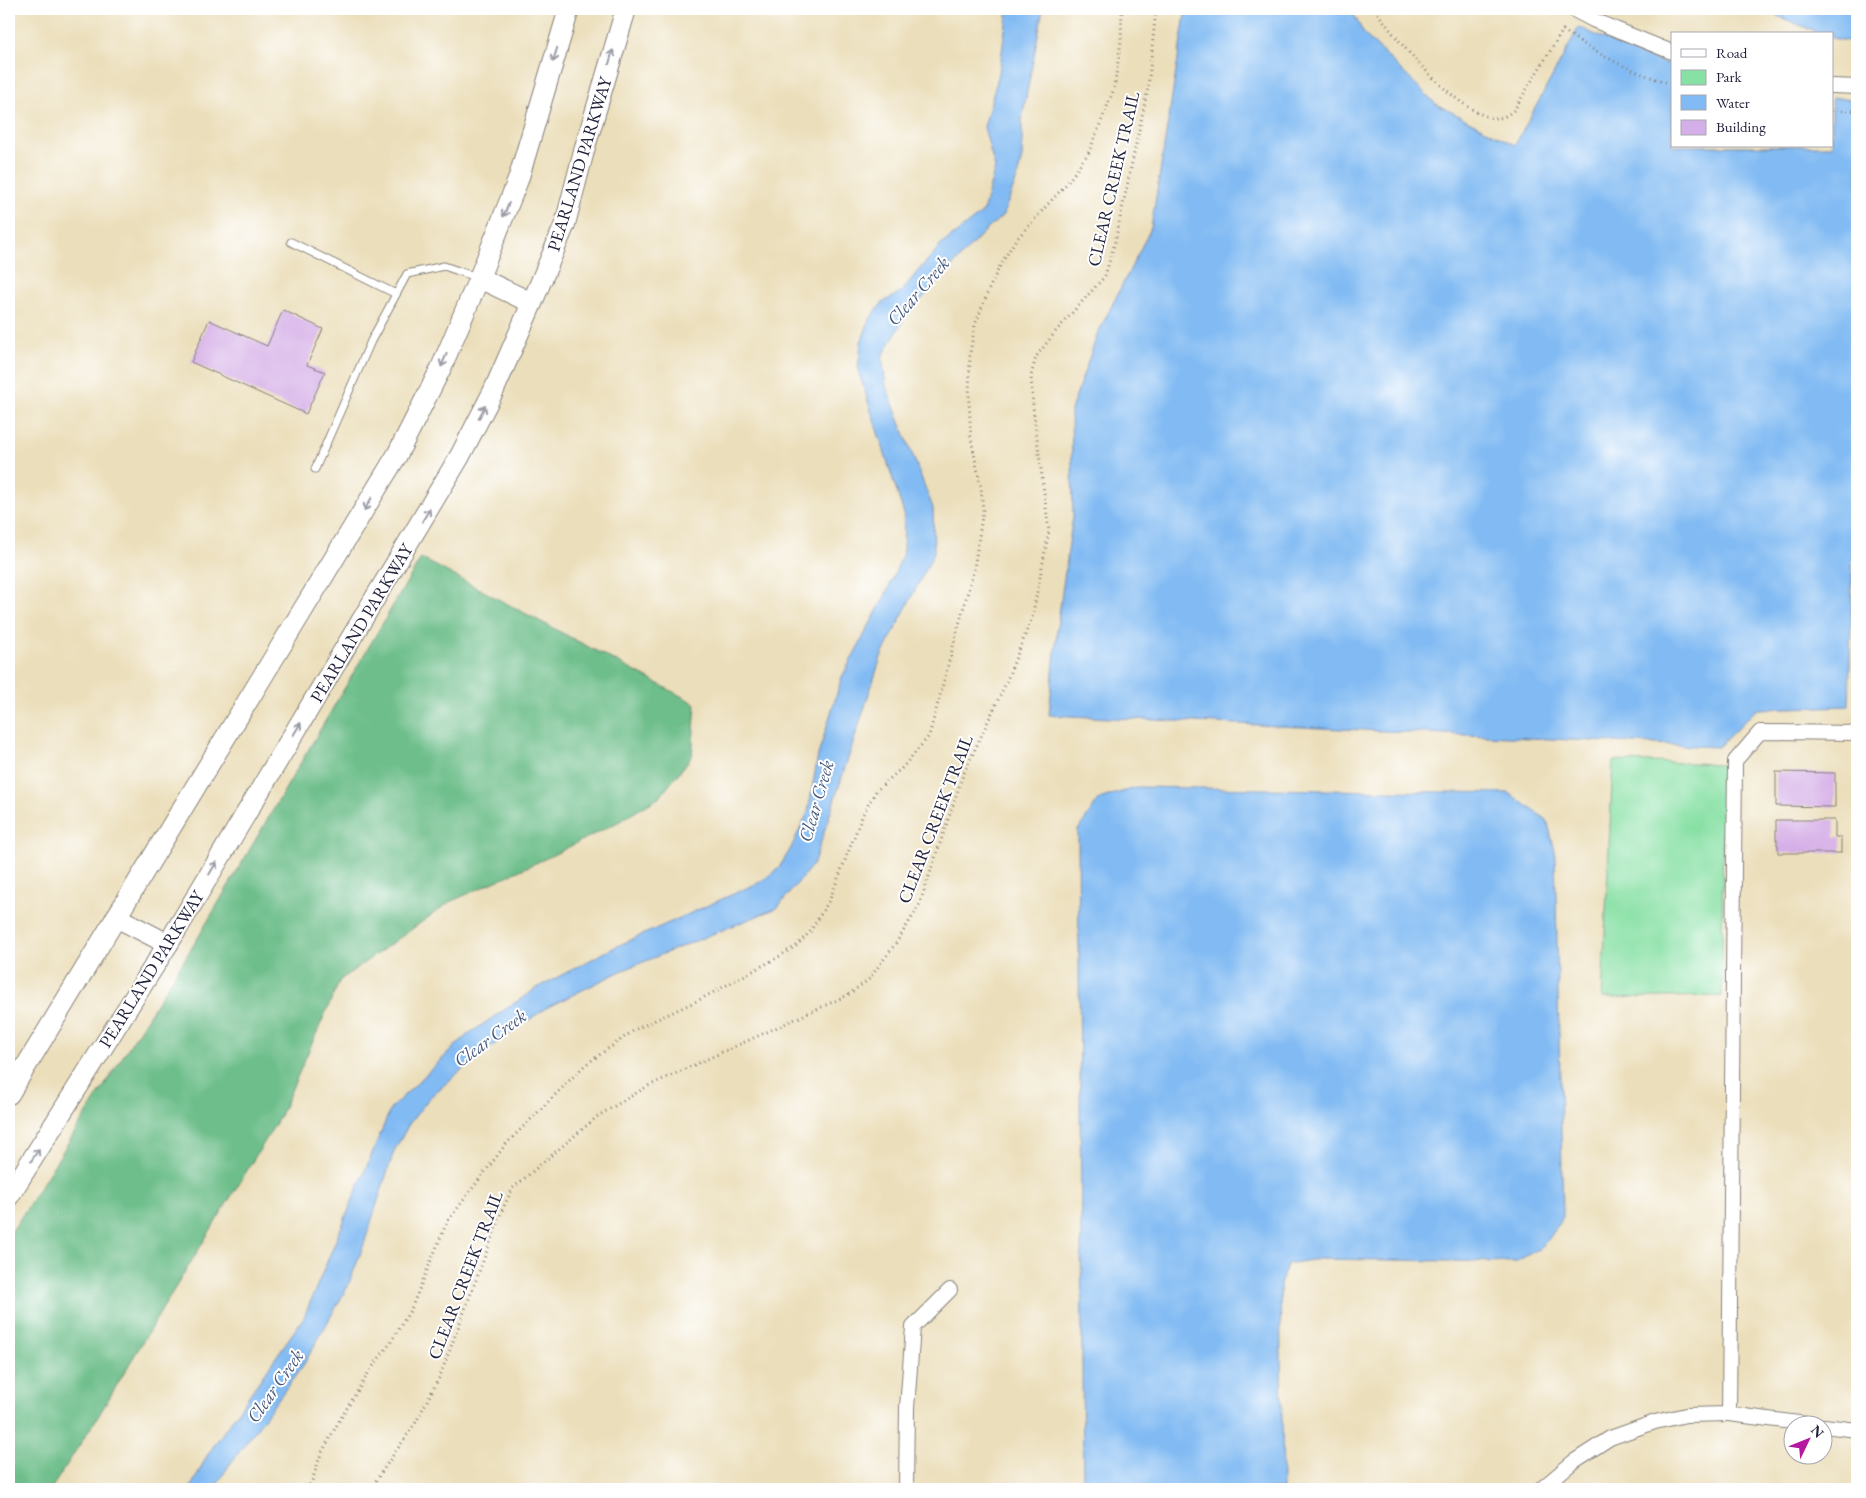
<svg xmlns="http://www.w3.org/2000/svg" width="1866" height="1498" font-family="'EB Garamond',serif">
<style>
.green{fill:#87e0a4;stroke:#548170}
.forest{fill:#6dbe8a;stroke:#487062}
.water{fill:#82bbf3;stroke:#526e97}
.building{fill:#d5afe7}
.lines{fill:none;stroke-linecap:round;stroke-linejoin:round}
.service-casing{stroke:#86807a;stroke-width:9}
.minor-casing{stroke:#86807a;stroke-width:16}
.secondary-casing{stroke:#86807a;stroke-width:22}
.path{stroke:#86807a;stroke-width:3;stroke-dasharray:1 4;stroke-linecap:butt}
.service{stroke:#fff;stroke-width:7}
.minor{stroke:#fff;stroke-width:14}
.secondary{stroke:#fff;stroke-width:20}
.oneway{stroke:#9c9ca7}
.labels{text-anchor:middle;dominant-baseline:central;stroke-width:4;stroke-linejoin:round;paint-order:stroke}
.street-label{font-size:18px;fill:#22223b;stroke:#fff}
.water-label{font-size:19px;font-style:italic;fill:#44587b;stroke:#fff}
</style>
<rect width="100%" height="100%" fill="#fff"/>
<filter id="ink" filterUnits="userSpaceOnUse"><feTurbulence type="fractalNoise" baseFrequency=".02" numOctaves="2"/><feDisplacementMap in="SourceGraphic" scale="10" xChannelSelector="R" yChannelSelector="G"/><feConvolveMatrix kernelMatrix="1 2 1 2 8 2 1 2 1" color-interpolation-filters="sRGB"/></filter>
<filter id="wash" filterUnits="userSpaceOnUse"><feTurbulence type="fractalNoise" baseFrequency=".0096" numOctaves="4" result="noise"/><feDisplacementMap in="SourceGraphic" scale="20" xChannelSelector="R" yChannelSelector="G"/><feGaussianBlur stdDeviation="1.12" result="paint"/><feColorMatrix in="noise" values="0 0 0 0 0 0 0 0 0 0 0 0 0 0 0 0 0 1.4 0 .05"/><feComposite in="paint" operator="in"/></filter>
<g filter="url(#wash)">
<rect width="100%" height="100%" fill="#ebdeba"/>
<!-- green -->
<polygon class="green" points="1613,761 1723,764 1722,996 1602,998"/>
<!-- forest -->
<polygon class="forest" points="421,558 696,704 692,756 660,797 620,821 551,856 450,902 340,980 279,1118 161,1311 99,1415 51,1489 9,1489 9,1236 196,941"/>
<!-- water -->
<g class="water">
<polygon points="1008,9 1043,9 1022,118 1022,157 1017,178 1003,215 982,234 905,317 882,357 886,386 933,508 934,553 881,657 814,863 777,908 621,971 546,1008 477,1057 430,1097 409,1124 394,1151 364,1244 348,1286 304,1364 228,1467 214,1489 190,1489 208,1454 304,1317 391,1108 467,1035 537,988 615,947 760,882 778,869 790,850 808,812 818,755 842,677 886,594 903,554 904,514 858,370 861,342 870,319 882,303 902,291 918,271 942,244 983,212 995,168 984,127 999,73"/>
<polygon points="1186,9 1351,9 1364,34 1436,104 1515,145 1579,27 1634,53 1672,65 1672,146 1832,146 1832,97 1857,101 1857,377 1849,706 1757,709 1718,747 1049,715 1058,620 1073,516 1071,410 1098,333 1151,228"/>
<polygon points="1777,9 1857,9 1857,43 1832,38 1832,34 1821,34 1775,15"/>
<polygon points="1138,787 1509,793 1547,820 1555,851 1563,1217 1542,1247 1515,1262 1317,1259 1287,1264 1280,1285 1283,1489 1083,1489 1078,830 1099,799"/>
</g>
<g id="blocks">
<!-- building -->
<g class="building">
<polygon points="283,310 323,329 307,365 325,372 306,414 191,362 209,320 267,346"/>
<polygon points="1776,772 1835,773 1835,807 1776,806"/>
<polygon points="1776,820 1835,820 1835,837 1841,837 1841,853 1778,853 1778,845 1777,845 1777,839 1776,840"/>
</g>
</g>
</g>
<g filter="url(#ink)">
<use href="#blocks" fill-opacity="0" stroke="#86807a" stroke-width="1"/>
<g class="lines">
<!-- service casing -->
<g class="service-casing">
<g id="service">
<polyline points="291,242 396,294"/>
<polyline points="315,469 371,341 407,274 444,266 476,277"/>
</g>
</g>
<!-- minor casing -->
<g class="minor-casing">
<g id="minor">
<polyline points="1572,9 1593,20 1672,52"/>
<polyline points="1832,86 1857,87"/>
<polyline points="1823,1426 1729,1414 1735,761 1760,732 1857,733"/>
<polyline points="1824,1426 1857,1430"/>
<polyline points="906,1489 907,1408 913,1327 950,1290"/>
<polyline points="1541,1489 1573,1462 1610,1438 1655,1422 1686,1415 1729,1414"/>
</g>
</g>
<!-- secondary casing -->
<g class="secondary-casing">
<g id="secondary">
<polyline points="479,278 532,303"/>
<polyline points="116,917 168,944"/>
<polyline points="9,1094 397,455 441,368 479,278 518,180 569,9"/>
<polyline points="9,1196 168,944 460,456 494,390 532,303 565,224 585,147 626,9"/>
</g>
</g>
<!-- path -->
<g class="path">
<path d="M1375,9C1393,37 1462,119 1497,118C1504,118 1509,114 1514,110L1563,30C1598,55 1631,72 1672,84"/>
<polyline points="1832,110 1857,111"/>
<polyline points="307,1489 312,1481 321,1454 338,1423 369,1372 391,1342 411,1309 447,1222 506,1144 585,1065 636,1029 699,1000 775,959 796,946 810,932 830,899 863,814 876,791 903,767 929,736 974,569 983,510 981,487 971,439 969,401 970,353 975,325 989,289 1001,264 1015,241 1068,182 1089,152 1114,89 1121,41 1122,9"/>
<polyline points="370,1489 416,1422 440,1376 503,1208 513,1188 598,1116 648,1086 848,995 869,979 896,943 919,906 963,775 1004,687 1032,618 1049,531 1033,407 1031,376 1036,357 1056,331 1105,276 1115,242 1148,88 1156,9"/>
</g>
<!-- service -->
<use href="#service" class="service"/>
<!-- minor -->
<use href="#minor" class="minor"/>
<!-- secondary -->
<use href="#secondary" class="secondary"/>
</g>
<!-- one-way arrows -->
<defs><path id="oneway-shaft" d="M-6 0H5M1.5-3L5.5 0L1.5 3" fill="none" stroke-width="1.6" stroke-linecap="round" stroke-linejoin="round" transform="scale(1.25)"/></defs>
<g class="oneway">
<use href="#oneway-shaft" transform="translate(555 55) rotate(107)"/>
<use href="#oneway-shaft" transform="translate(611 57) rotate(-74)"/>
<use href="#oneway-shaft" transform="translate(506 210) rotate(112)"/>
<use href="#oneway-shaft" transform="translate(444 360) rotate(113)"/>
<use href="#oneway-shaft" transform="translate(482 412) rotate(-63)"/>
<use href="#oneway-shaft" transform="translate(368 504) rotate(121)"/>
<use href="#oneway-shaft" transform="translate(426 515) rotate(-59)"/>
<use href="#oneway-shaft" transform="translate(297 729) rotate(-59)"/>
<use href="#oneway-shaft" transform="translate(213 868) rotate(-59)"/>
<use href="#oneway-shaft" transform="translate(35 1155) rotate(-58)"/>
</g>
</g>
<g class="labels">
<!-- street labels -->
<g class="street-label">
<text transform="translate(579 164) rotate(-73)">PEARLAND PARKWAY</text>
<text transform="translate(1113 179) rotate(-77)">CLEAR CREEK TRAIL</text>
<text transform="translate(361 623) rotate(-59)">PEARLAND PARKWAY</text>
<text transform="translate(935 819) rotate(-69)">CLEAR CREEK TRAIL</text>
<text transform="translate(151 969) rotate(-58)">PEARLAND PARKWAY</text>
<text transform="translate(465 1275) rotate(-69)">CLEAR CREEK TRAIL</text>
</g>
<!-- water labels -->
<g class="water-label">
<text transform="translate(918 291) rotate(-49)">Clear Creek</text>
<text transform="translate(816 801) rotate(-74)">Clear Creek</text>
<text transform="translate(490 1038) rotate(-36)">Clear Creek</text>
<text transform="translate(275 1386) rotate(-55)">Clear Creek</text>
</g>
</g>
<!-- margin -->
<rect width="1866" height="1498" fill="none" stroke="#fff" stroke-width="30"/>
<!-- legend -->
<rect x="1671" y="32" width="162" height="115" fill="#ffffff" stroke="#a7a7b1"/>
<rect x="1681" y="49" width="25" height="8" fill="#ffffff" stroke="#a7a7b1"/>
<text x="1716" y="58" font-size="15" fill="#22223b">Road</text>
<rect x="1681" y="70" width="25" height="15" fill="#87e0a4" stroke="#a7a7b1"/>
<text x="1716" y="82" font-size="15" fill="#22223b">Park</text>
<rect x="1681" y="95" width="25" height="15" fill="#82bbf3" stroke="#a7a7b1"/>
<text x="1716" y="108" font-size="15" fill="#22223b">Water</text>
<rect x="1681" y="120" width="25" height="15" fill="#d5afe7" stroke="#a7a7b1"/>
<text x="1716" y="132" font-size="15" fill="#22223b">Building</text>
<!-- north arrow -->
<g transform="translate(1808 1440) rotate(47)"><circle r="24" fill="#ffffff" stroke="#a7a7b1"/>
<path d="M0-4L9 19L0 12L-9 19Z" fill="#b5179e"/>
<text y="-8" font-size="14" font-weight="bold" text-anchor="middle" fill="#22223b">N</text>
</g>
</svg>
